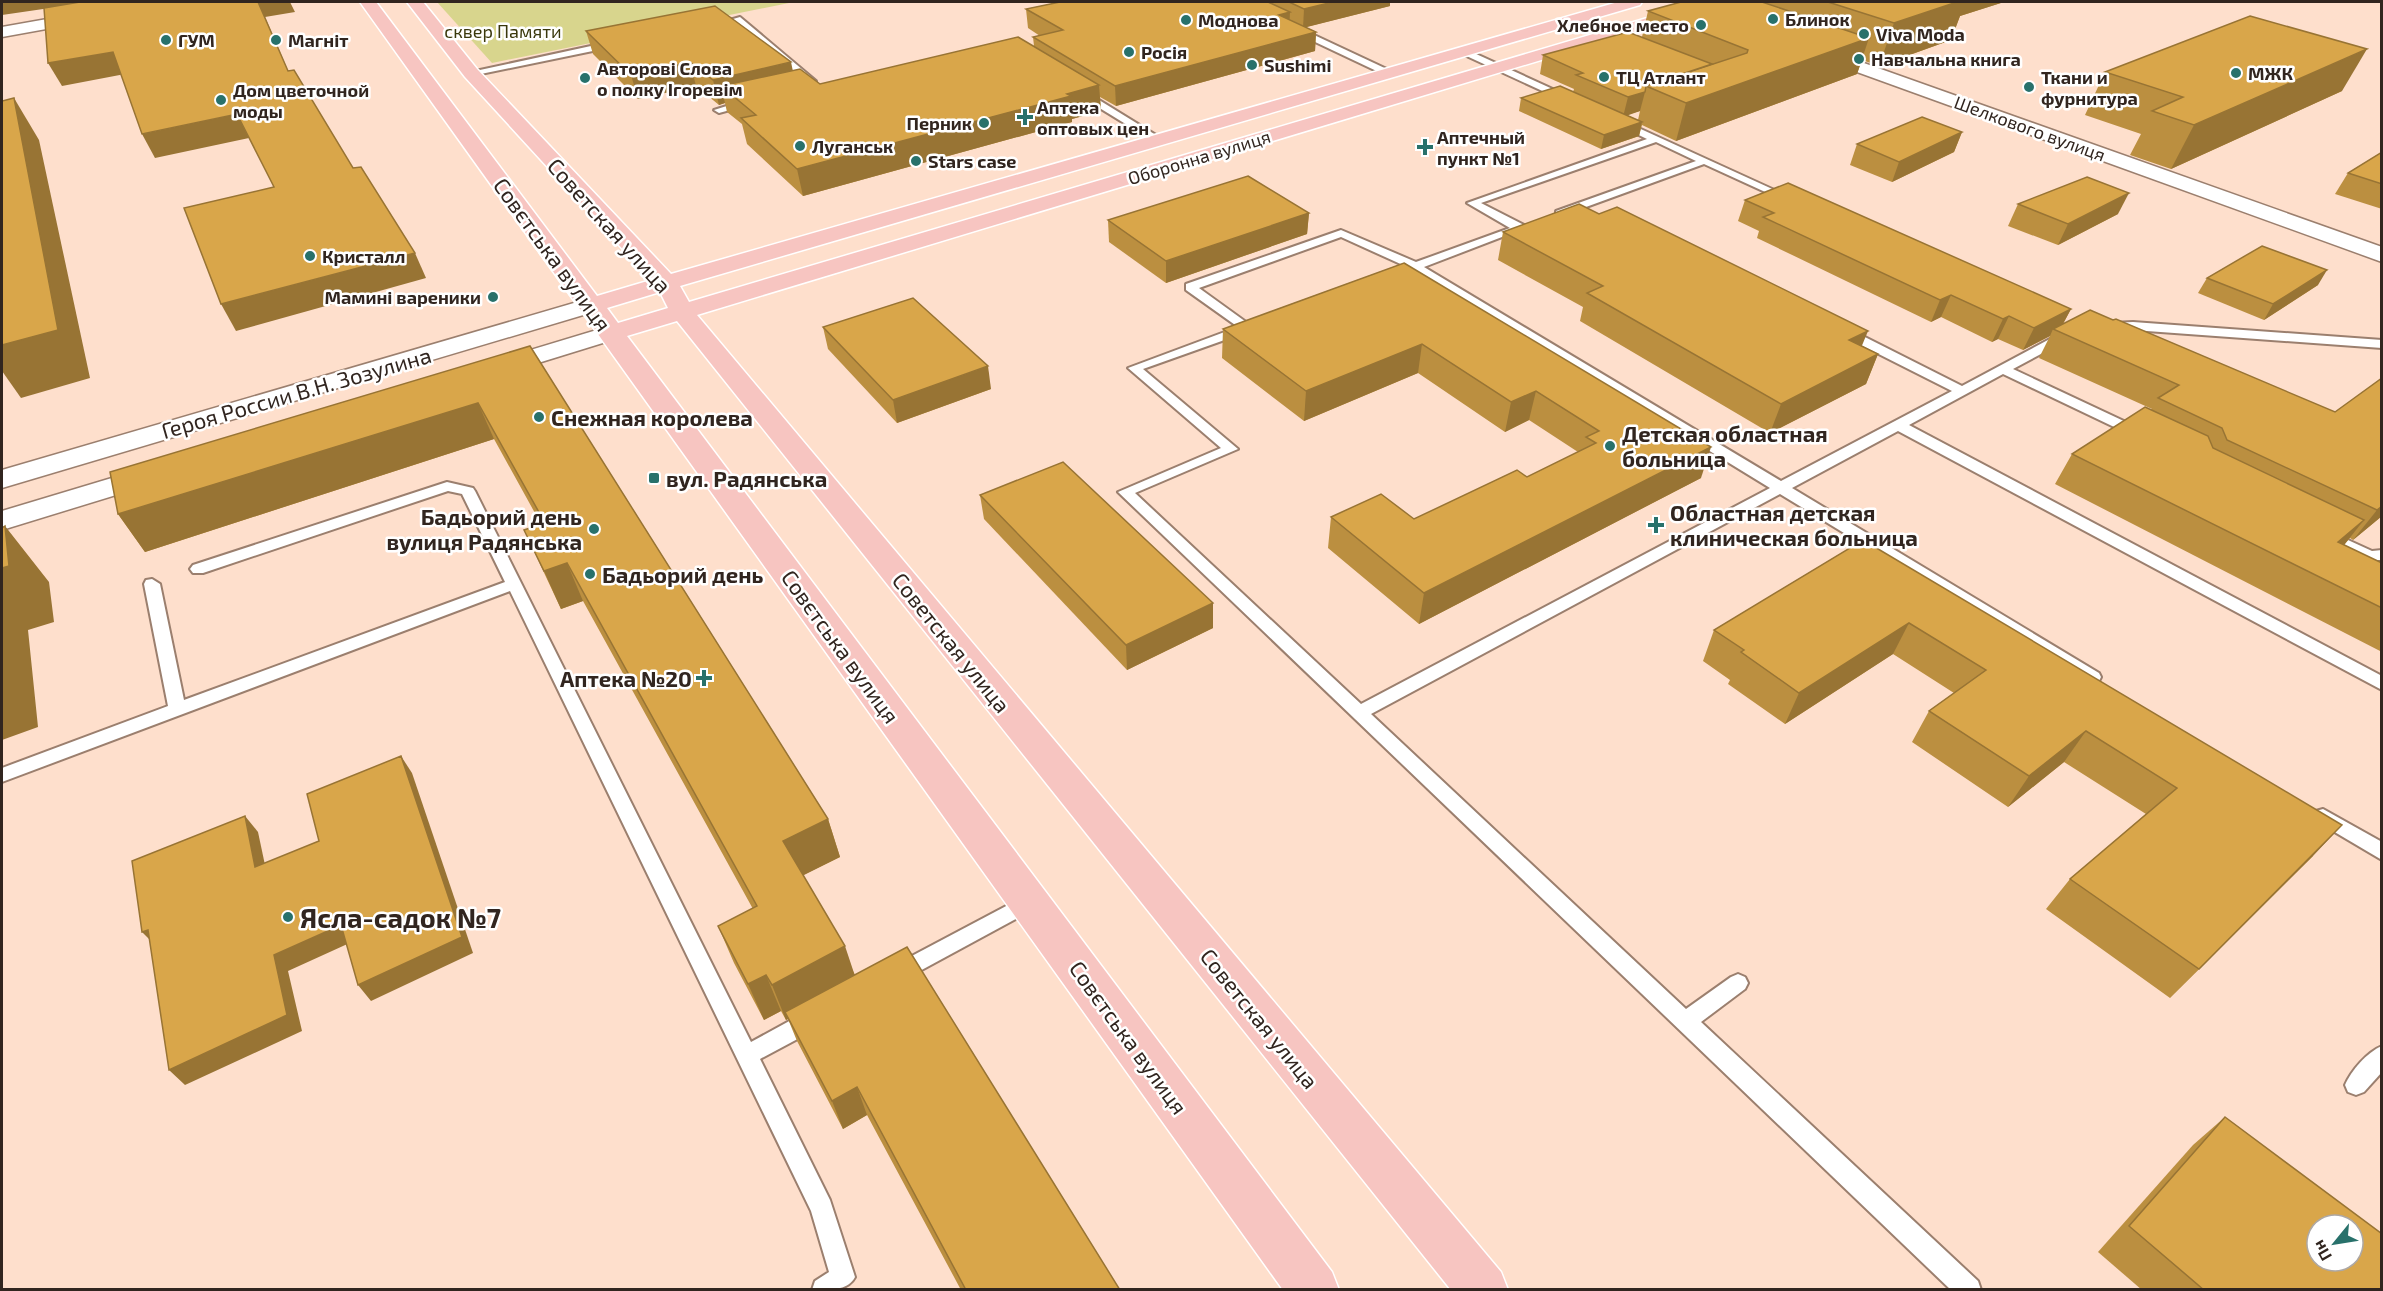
<svg xmlns="http://www.w3.org/2000/svg" width="2383" height="1291" font-family="'Exo 2',sans-serif">
<style>
.green{fill:#d8d58d}
.lines{fill:none;stroke-linecap:round;stroke-linejoin:round}
.service-casing{stroke:#9b7f6e;stroke-width:4}
.minor-casing{stroke:#9b7f6e;stroke-width:3}
.tertiary-casing{stroke:#9b7f6e;stroke-width:3}
.secondary-casing{stroke:#9b7f6e;stroke-width:3}
.primary-casing{stroke:#fff;stroke-width:3}
.service{fill:#fff;fill-rule:evenodd}
.minor{fill:#fff;fill-rule:evenodd}
.tertiary{fill:#fff;fill-rule:evenodd}
.secondary{fill:#fff;fill-rule:evenodd}
.primary{fill:#f7c5c1;fill-rule:evenodd}
.wall{fill:#bb8f40;fill-rule:evenodd}
.shaded-wall{fill:#987434}
.building{fill:#d9a64a;stroke:#987434;stroke-width:1.5;fill-rule:evenodd}
.poi-dot{fill:#28716b;stroke:#fff;stroke-width:2}
.labels{text-anchor:middle;dominant-baseline:central;stroke-width:5;stroke-linejoin:round;paint-order:stroke}
.far-poi-label{font-size:18px;font-weight:bold;fill:#31251f;stroke:#fff;text-anchor:start}
.far-park-label{font-size:18px;fill:#3a380c;stroke:#fff}
.far-street-label{font-size:18px;fill:#31251f;stroke:#fff}
.street-label{font-size:22px;fill:#31251f;stroke:#fff}
.poi-label{font-size:22px;font-weight:bold;fill:#31251f;stroke:#fff;text-anchor:start}
.near-poi-label{font-size:27px;font-weight:bold;fill:#31251f;stroke:#fff;text-anchor:start}
</style>
<rect width="100%" height="100%" fill="#fedfcc"/>
<!-- green -->
<polygon class="green" points="437,2 794,2 492,63"/>
<g class="lines">
<!-- service casing -->
<g class="service-casing">
<g id="service">
<polygon points="740,17 816,81 816,85 810,85 738,23 716,28 712,25"/>
<polygon points="1297,27 1391,71 1393,73 1385,75 1294,32"/>
<polygon points="614,41 618,44 617,46 471,76 466,73"/>
<polygon points="1463,48 1568,96 1570,98 1562,100 1460,53 1459,51"/>
<polygon points="1080,92 1086,92 1164,140 1155,142 1080,96"/>
<polygon points="749,99 752,100 752,104 719,113 714,110"/>
<path d="M1621,120L1794,199L1785,201L1704,164L1564,215H1556V211L1696,161L1656,142L1481,203L1528,227L1424,267L1781,481L1952,391L1841,335V329H1849L1962,386L2061,333H2069V339L2013,369L2143,430V436H2133L2003,374L1909,425L2382,676V690L1898,431L1792,488L2099,673L2101,677L2099,681H2087L1780,494L1371,714L1686,1009L1731,977L1738,974L1745,977L1748,983L1745,989L1701,1022L1978,1281L1981,1290H1951L1118,492L1221,448L1128,368L1238,327L1186,290V284L1341,230L1416,262L1510,228L1467,203L1647,139L1618,125L1616,123ZM1341,237L1405,266L1387,273V277L1414,270L1770,488L1361,704L1135,493L1238,449L1143,369L1247,332L1253,327L1199,288Z"/>
<polygon points="2133,322 2382,340 2382,348 2133,330 2112,331 2106,327 2112,323"/>
<path d="M447,482L473,488L475,491L751,1042L804,1013L812,1010L820,1013L823,1020L820,1027L760,1059L830,1200L855,1277C848,1291 829,1290 812,1290L815,1281L829,1272L811,1211L510,591L2,782V768L168,706L144,584L146,580L152,579L160,584L184,700L505,582L462,494L448,491L203,573H193L190,569L193,565Z"/>
<polygon points="2326,530 2372,551 2382,550 2382,560 2365,560 2321,538 2318,535 2321,532"/>
<polygon points="2323,809 2382,842 2382,860 2316,821 2314,816 2316,811"/>
<polygon points="1029,894 1036,896 1039,902 1036,908 905,979 898,982 891,979 888,973 891,967"/>
<path d="M2382,1046V1072L2364,1092L2356,1095L2348,1092L2345,1085C2351,1071 2367,1052 2382,1046Z"/>
</g>
</g>
<!-- minor casing -->
<g class="minor-casing">
<polygon id="minor" points="143,2 176,2 168,7 2,37 2,27"/>
</g>
<!-- tertiary casing -->
<g class="tertiary-casing">
<polygon id="tertiary" points="1816,46 2382,247 2382,262 1810,55 1807,51"/>
</g>
<!-- secondary casing -->
<g class="secondary-casing">
<g id="secondary">
<polygon points="591,298 600,300 603,305 600,310 2,488 2,470"/>
<polygon points="610,326 619,328 622,333 619,338 493,377 484,374 480,369 484,364"/>
<polygon points="155,465 165,468 169,474 165,480 2,530 2,511"/>
</g>
</g>
<!-- primary casing -->
<g class="primary-casing">
<path id="primary" d="M360,2H376L597,296L651,280L465,77L407,2H423L477,69L671,274L1618,2H1642L1640,5L680,286L689,302L1701,2H1725L1723,5L697,315L1501,1272L1508,1290H1451L677,321L627,336L1332,1272L1339,1290H1283ZM660,292L668,308L618,323L607,308Z"/>
</g>
<!-- service -->
<use href="#service" class="service"/>
<!-- minor -->
<use href="#minor" class="minor"/>
<!-- tertiary -->
<use href="#tertiary" class="tertiary"/>
<!-- secondary -->
<use href="#secondary" class="secondary"/>
<!-- primary -->
<use href="#primary" class="primary"/>
</g>
<!-- wall -->
<g class="wall">
<polygon points="1060,2 1390,2 1390,6 1306,27 1316,32 1315,51 1116,106 1100,97 1101,111 1072,119 1072,122 803,196 747,144 742,124 727,112 725,103 719,105 696,86 638,99 593,54 586,31 792,70 820,84 1034,46 1033,37 1040,36 1028,28 1026,9"/>
<path d="M1763,2H2004L1960,16L1951,40L1879,66L1862,60L1857,74L1676,141L1642,125L1639,136L1601,149L1519,111L1521,98L1573,92L1574,89L1540,74L1543,55L1642,37L1648,11ZM1640,111L1638,120L1627,115L1633,113Z"/>
<polygon points="2105,72 2342,91 2171,169 2130,155 2141,134 2085,115"/>
<polygon points="1962,132 1954,152 1892,182 1850,165 1857,144"/>
<polygon points="2382,152 2382,209 2335,194 2348,173"/>
<polygon points="1745,200 2071,309 2063,324 2113,320 2335,412 2382,378 2382,516 2353,540 2350,538 2344,545 2382,563 2382,652 2055,484 2072,454 2152,409 2039,358 2050,336 2023,350 1998,339 1992,342 1941,317 1931,322 1757,238 1759,231 1738,221"/>
<polygon points="2018,204 2118,214 2058,245 2008,226"/>
<polygon points="1309,213 1307,234 1166,283 1109,242 1108,220"/>
<polygon points="1503,232 1862,346 1878,354 1866,384 1770,433 1580,321 1583,307 1498,260"/>
<polygon points="1404,263 1701,478 1419,624 1328,548 1331,517 1414,519 1527,477 1578,452 1529,420 1505,432 1418,373 1304,421 1222,358 1223,329"/>
<polygon points="2207,278 2318,285 2264,320 2198,293"/>
<polygon points="823,327 991,389 897,423 828,349"/>
<polygon points="530,346 828,819 840,857 803,875 855,975 1120,1290 961,1290 867,1115 843,1129 797,1041 788,1019 786,1020 781,1011 764,1020 734,963 718,926 753,909 583,601 561,609 524,530 541,524 494,439 145,552 118,514"/>
<polygon points="980,495 1213,603 1213,628 1127,670 984,519"/>
<polygon points="1863,540 2313,856 2170,998 2046,909 2070,879 2146,814 2064,762 2008,807 1912,742 1929,711 1954,693 1893,654 1785,724 1728,684 1730,680 1703,661 1714,630"/>
<polygon points="2225,1117 2382,1290 2142,1290 2098,1252 2193,1145"/>
</g>
<!-- shaded-wall -->
<g class="shaded-wall">
<polygon points="2,2 129,2 50,8 2,15"/>
<polygon points="258,2 290,2 295,12 265,17 298,94"/>
<polygon points="1333,2 1390,2 1390,6 1303,28 1304,9"/>
<polygon points="1931,2 2004,2 1960,16 1951,40 1879,66 1894,23"/>
<polygon points="1290,12 1289,31 1279,15"/>
<polygon points="1316,32 1315,51 1116,106 1115,86"/>
<polygon points="1869,38 1857,74 1676,141 1686,103"/>
<polygon points="2367,49 2342,91 2171,169 2194,125"/>
<polygon points="113,52 125,74 62,86 48,63"/>
<polygon points="690,62 696,86 638,99 631,75"/>
<polygon points="791,62 796,86 721,86 725,103 719,105 713,80"/>
<polygon points="1099,85 1101,111 1072,119 1072,122 803,196 797,169"/>
<polygon points="1645,92 1640,111 1623,117 1628,97"/>
<polygon points="14,98 39,140 90,378 21,398 2,371 2,345"/>
<polygon points="237,114 249,138 155,158 142,134"/>
<polygon points="1642,122 1639,136 1601,149 1604,135"/>
<polygon points="1962,132 1954,152 1892,182 1899,162"/>
<polygon points="2129,193 2118,214 2058,245 2068,224"/>
<polygon points="1309,213 1307,234 1166,283 1166,261"/>
<polygon points="415,253 426,278 236,331 221,304"/>
<polygon points="2327,270 2318,285 2264,320 2273,304"/>
<polygon points="1951,295 1941,317 1931,322 1940,300"/>
<polygon points="2071,309 2059,331 2053,329 2050,336 2023,350 2034,328"/>
<polygon points="2009,316 1998,339 1992,342 2003,319"/>
<polygon points="1868,331 1856,360 1849,340"/>
<polygon points="1422,344 1418,373 1304,421 1306,391"/>
<polygon points="1878,354 1866,384 1770,433 1781,404"/>
<polygon points="988,366 991,389 897,423 893,400"/>
<polygon points="1536,391 1529,420 1505,432 1511,402"/>
<polygon points="478,403 494,439 145,552 118,514"/>
<polygon points="1711,447 1701,478 1419,624 1424,593"/>
<polygon points="2382,506 2382,516 2353,540 2377,510"/>
<polygon points="2364,520 2340,550 2338,542"/>
<polygon points="5,526 49,582 54,622 28,630 38,727 2,740 2,568"/>
<polygon points="567,563 583,601 561,609 544,571"/>
<polygon points="1213,603 1213,628 1127,670 1126,645"/>
<polygon points="1909,623 1893,654 1785,724 1799,693"/>
<polygon points="2086,731 2064,762 2008,807 2029,776"/>
<polygon points="401,756 412,773 473,953 371,1001 358,985"/>
<polygon points="245,816 258,832 269,884 255,867"/>
<polygon points="828,819 840,857 796,879 783,841"/>
<polygon points="2342,825 2313,856 2170,998 2199,969"/>
<polygon points="341,925 354,941 288,971 302,1031 185,1085 169,1070 274,955"/>
<polygon points="148,930 158,948 142,932"/>
<polygon points="845,946 857,982 785,1012 788,1019 786,1020 772,985"/>
<polygon points="766,975 781,1011 764,1020 748,984"/>
<polygon points="857,1087 867,1115 843,1129 832,1101"/>
</g>
<!-- building -->
<g class="building">
<polygon points="80,2 258,2 288,71 294,70 353,168 361,167 415,253 221,304 184,208 274,187 237,114 142,134 113,52 48,63 44,8"/>
<polygon points="1060,2 1268,2 1290,12 1279,15 1316,32 1115,86 1033,37 1063,30 1026,9"/>
<polygon points="1289,2 1333,2 1304,9"/>
<polygon points="1681,2 1762,2 1869,38 1686,103 1646,86 1747,53 1748,50 1648,11"/>
<polygon points="1828,2 1957,2 1894,23"/>
<polygon points="715,6 791,62 713,80 690,62 631,75 586,31"/>
<polygon points="2250,16 2367,49 2194,125 2152,111 2183,97 2105,72"/>
<polygon points="1628,32 1712,64 1646,86 1645,92 1628,97 1576,75 1583,73 1543,55"/>
<polygon points="1018,37 1099,85 1067,94 1071,96 797,169 741,118 756,115 721,86 800,69 820,84"/>
<polygon points="1560,86 1642,122 1604,135 1521,98"/>
<polygon points="14,98 58,330 2,345 2,101"/>
<polygon points="1922,117 1962,132 1899,162 1857,144"/>
<polygon points="2382,152 2382,184 2348,173"/>
<polygon points="1248,176 1309,213 1166,261 1108,220"/>
<polygon points="2087,177 2129,193 2068,224 2018,204"/>
<polygon points="1788,183 2071,309 2034,328 2009,316 2003,319 1951,295 1940,300 1763,217 1774,213 1745,200"/>
<polygon points="1579,204 1599,214 1617,207 1868,331 1849,340 1878,354 1781,404 1587,293 1603,286 1503,232"/>
<polygon points="2262,246 2327,270 2273,304 2207,278"/>
<polygon points="1404,263 1711,447 1424,593 1331,517 1381,494 1414,519 1517,470 1527,477 1596,443 1586,437 1599,431 1536,391 1511,402 1422,344 1306,391 1223,329"/>
<polygon points="913,298 988,366 893,400 823,327"/>
<polygon points="2090,310 2113,320 2116,319 2335,412 2382,378 2382,506 2377,510 2227,440 2222,428 2158,398 2179,385 2053,329"/>
<polygon points="530,346 828,819 783,841 845,946 772,985 766,975 748,984 718,926 757,906 567,563 544,571 524,530 545,523 478,403 118,514 110,472"/>
<polygon points="2145,407 2208,436 2213,448 2364,520 2338,542 2382,563 2382,608 2072,454"/>
<polygon points="1063,462 1213,603 1126,645 980,495"/>
<polygon points="5,526 9,566 2,568 2,528"/>
<polygon points="1863,540 2342,825 2199,969 2070,879 2177,788 2086,731 2029,776 1929,711 1986,670 1909,623 1799,693 1741,652 1744,650 1714,630"/>
<polygon points="401,756 462,937 358,985 341,925 274,955 287,1015 169,1070 148,930 142,932 132,861 245,816 255,867 319,841 307,794"/>
<polygon points="907,947 1120,1290 966,1290 857,1087 832,1101 785,1012"/>
<path d="M2225,1117L2382,1234V1290H2204L2129,1226ZM2317,1225H2353V1261H2317Z"/>
</g>
<!-- markers -->
<g class="poi-dot">
<circle cx="1773" cy="19" r="6"/>
<circle cx="1186" cy="20" r="6"/>
<circle cx="1701" cy="25" r="6"/>
<circle cx="1864" cy="34" r="6"/>
<circle cx="166" cy="40" r="6"/>
<circle cx="276" cy="40" r="6"/>
<circle cx="1129" cy="52" r="6"/>
<circle cx="1859" cy="59" r="6"/>
<circle cx="1252" cy="65" r="6"/>
<circle cx="2236" cy="73" r="6"/>
<circle cx="1604" cy="77" r="6"/>
<circle cx="585" cy="78" r="6"/>
<circle cx="2029" cy="87" r="6"/>
<circle cx="221" cy="100" r="6"/>
<path d="M1022 108h6v6h6v6h-6v6h-6v-6h-6v-6h6z"/>
<circle cx="984" cy="123" r="6"/>
<circle cx="800" cy="146" r="6"/>
<path d="M1422 138h6v6h6v6h-6v6h-6v-6h-6v-6h6z"/>
<circle cx="916" cy="161" r="6"/>
<circle cx="310" cy="256" r="6"/>
<circle cx="493" cy="297" r="6"/>
<circle cx="539" cy="417" r="6"/>
<circle cx="1610" cy="446" r="6"/>
<rect x="648" y="472" width="12" height="12" rx="3"/>
<path d="M1653 516h6v6h6v6h-6v6h-6v-6h-6v-6h6z"/>
<circle cx="594" cy="529" r="6"/>
<circle cx="590" cy="574" r="6"/>
<path d="M701 669h6v6h6v6h-6v6h-6v-6h-6v-6h6z"/>
<circle cx="288" cy="917" r="6"/>
</g>
<g class="labels">
<!-- far-poi labels -->
<g class="far-poi-label">
<text x="1785" y="19">Блинок</text>
<text x="1198" y="20">Моднова</text>
<text x="1689" y="25" text-anchor="end">Хлебное место</text>
<text x="1876" y="34">Viva Moda</text>
<text x="178" y="40">ГУМ</text>
<text x="288" y="40">Магніт</text>
<text x="1141" y="52">Росія</text>
<text x="1871" y="59">Навчальна книга</text>
<text x="1264" y="65">Sushimi</text>
<text x="597" y="68">Авторові Слова<tspan x="597" dy="21">о полку Ігоревім</tspan></text>
<text x="2248" y="73">МЖК</text>
<text x="1616" y="77">ТЦ Атлант</text>
<text x="2041" y="77">Ткани и<tspan x="2041" dy="21">фурнитура</tspan></text>
<text x="233" y="90">Дом цветочной<tspan x="233" dy="21">моды</tspan></text>
<text x="1037" y="107">Аптека<tspan x="1037" dy="21">оптовых цен</tspan></text>
<text x="972" y="123" text-anchor="end">Перник</text>
<text x="1437" y="137">Аптечный<tspan x="1437" dy="21">пункт №1</tspan></text>
<text x="812" y="146">Луганськ</text>
<text x="928" y="161">Stars case</text>
<text x="322" y="256">Кристалл</text>
<text x="481" y="297" text-anchor="end">Мамині вареники</text>
</g>
<!-- far-park labels -->
<g class="far-park-label">
<text x="503" y="31">сквер Памяти</text>
</g>
<!-- far-street labels -->
<g class="far-street-label">
<text transform="translate(2030 128) rotate(20)">Шелкового вулиця</text>
<text transform="translate(1199 157) rotate(-17)">Оборонна вулиця</text>
</g>
<!-- street labels -->
<g class="street-label">
<text transform="translate(610 225) rotate(48)">Советская улица</text>
<text transform="translate(553 254) rotate(54)">Совєтська вулиця</text>
<text transform="translate(296 392) rotate(-16)">Героя России В.Н. Зозулина</text>
<text transform="translate(952 642) rotate(51)">Советская улица</text>
<text transform="translate(841 646) rotate(54)">Совєтська вулиця</text>
<text transform="translate(1260 1018) rotate(51)">Советская улица</text>
<text transform="translate(1129 1037) rotate(54)">Совєтська вулиця</text>
</g>
<!-- poi labels -->
<g class="poi-label">
<text x="551" y="417">Снежная королева</text>
<text x="1622" y="433">Детская областная<tspan x="1622" dy="25">больница</tspan></text>
<text x="666" y="478">вул. Радянська</text>
<text x="1670" y="512">Областная детская<tspan x="1670" dy="25">клиническая больница</tspan></text>
<text x="582" y="516" text-anchor="end">Бадьорий день<tspan x="582" dy="25">вулиця Радянська</tspan></text>
<text x="602" y="574">Бадьорий день</text>
<text x="692" y="678" text-anchor="end">Аптека №20</text>
</g>
<!-- near-poi labels -->
<g class="near-poi-label">
<text x="300" y="917">Ясла-садок №7</text>
</g>
</g>
<!-- border -->
<rect width="2383" height="1291" fill="none" stroke="#31251f" stroke-width="6"/>
<!-- north arrow -->
<g transform="translate(2335 1243) rotate(240)"><circle r="28" fill="#ffffff" stroke="#ada8a5" stroke-width="1.5"/>
<path d="M0-4.5L10 22L0 15L-10 22Z" fill="#28716b"/>
<text y="-9" font-size="16" font-weight="bold" text-anchor="middle" fill="#31251f">Пн</text>
</g>
</svg>
